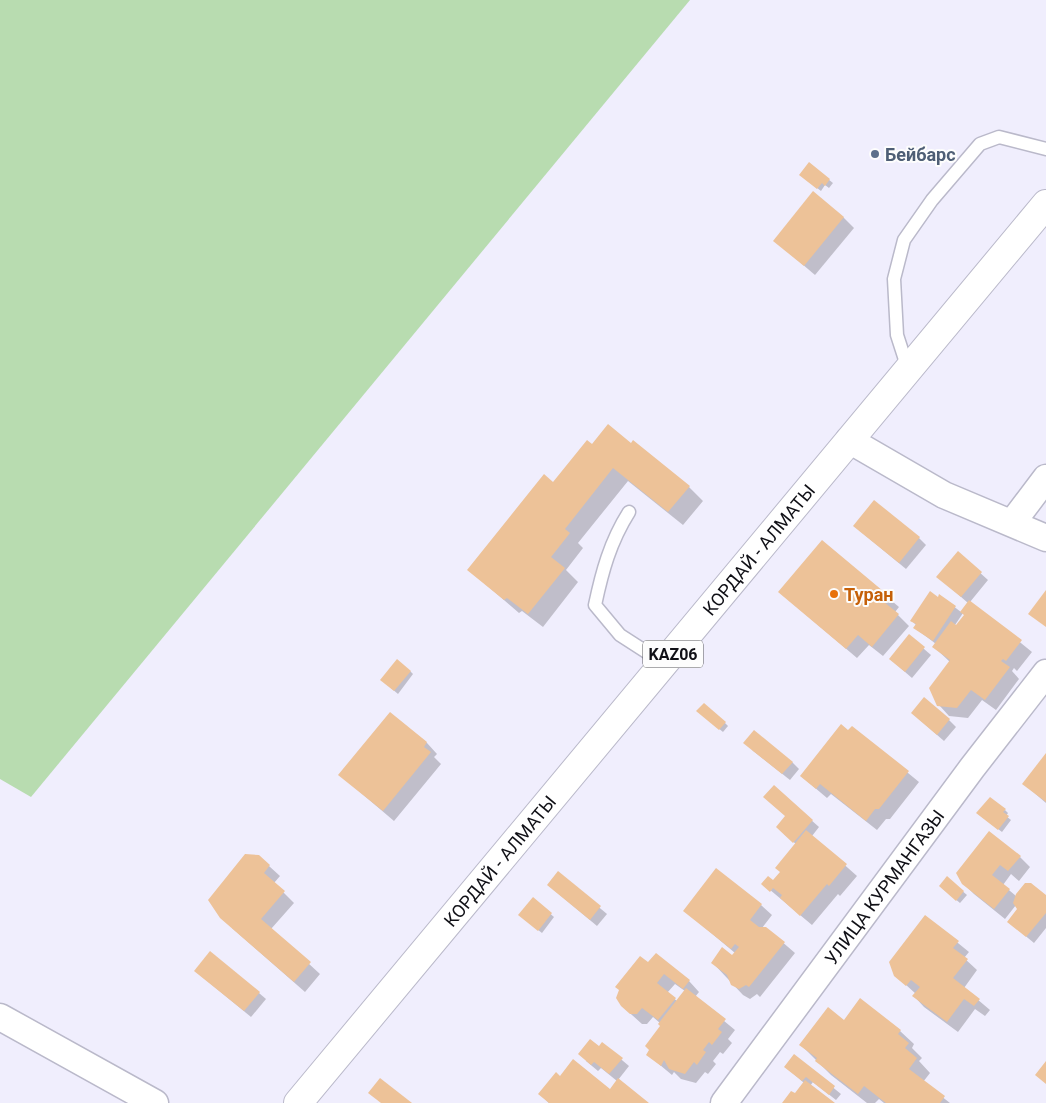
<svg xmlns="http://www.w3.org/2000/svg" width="1046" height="1103" font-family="Roboto,sans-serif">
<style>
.green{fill:#b8dcb0}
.shadow{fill:#0003;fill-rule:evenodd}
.building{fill:#edc298}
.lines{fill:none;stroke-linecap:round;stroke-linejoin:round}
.lane-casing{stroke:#bab9ca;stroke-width:15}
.street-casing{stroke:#bab9ca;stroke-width:29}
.highway-casing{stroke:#bab9ca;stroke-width:30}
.lane{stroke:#fff;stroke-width:12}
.street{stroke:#fff;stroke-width:26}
.highway{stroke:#fff;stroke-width:28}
.service-dot{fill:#5c6f8a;stroke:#fdfdfd;stroke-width:2}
.food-dot{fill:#e8710a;stroke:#fdfdfd;stroke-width:2}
.labels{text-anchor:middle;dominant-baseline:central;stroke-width:4;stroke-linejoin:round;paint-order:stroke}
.shield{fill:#fdfdfd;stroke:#57575b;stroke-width:1}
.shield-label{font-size:16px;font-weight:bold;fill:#101016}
.service-label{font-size:18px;font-weight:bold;fill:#4e5e75;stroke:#fdfdfd;text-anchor:start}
.street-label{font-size:18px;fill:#101016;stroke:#fdfdfd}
.food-label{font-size:18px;font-weight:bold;fill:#c56008;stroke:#fdfdfd;text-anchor:start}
</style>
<rect width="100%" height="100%" fill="#f0eefd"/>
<!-- green -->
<polygon class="green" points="0,0 690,0 31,797 0,779"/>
<!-- shadow -->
<g class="shadow">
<polygon points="809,164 833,183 829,188 825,185 821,191 804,178"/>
<polygon points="843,217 854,228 815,275 775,241"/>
<polygon points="587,442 689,487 703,501 683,525 628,481 578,543 583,548 566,570 578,582 543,627 522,611 519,613 469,570 554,484"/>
<polygon points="854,526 919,538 926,545 906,569"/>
<polygon points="822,542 899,607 895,612 909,626 883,656 869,645 857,658 791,602"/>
<path d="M958,553L988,580L970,602L1032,652L1017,671L1014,668L1012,671L1019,679L996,710L982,700L968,718L949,716L939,705L950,662L934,647L936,644L915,628L916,625L912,621L940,596L961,612L968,603L945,583ZM963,613L965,615L957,627L955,625Z"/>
<polygon points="909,636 931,655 912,678 890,659"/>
<polygon points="410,671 413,674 398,694 385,683"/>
<polygon points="912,713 949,720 956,727 944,741"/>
<polygon points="390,714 427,743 437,754 434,757 441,764 394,821 340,775"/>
<polygon points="701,714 725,723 728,726 723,732"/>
<polygon points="852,727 919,782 890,819 886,819 877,830 831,794 827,798 801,776"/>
<polygon points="752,750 792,762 799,769 790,780"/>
<polygon points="1046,755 1046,803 1024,784"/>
<polygon points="774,787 819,827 812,836 857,876 840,896 838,894 812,925 763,884 773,881 781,872 796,844 784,834 786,817"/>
<polygon points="1005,810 1008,813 1006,816 1011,820 1002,832 981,816"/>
<polygon points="258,856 280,876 274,883 294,903 271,929 320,974 305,992 232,928"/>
<polygon points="1020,857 1030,867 1019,881 1011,874 1003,885 1016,896 1046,896 1046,928 1034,943 1009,922 1019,909 1016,905 1005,919 974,894 963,883 958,874"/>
<polygon points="558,873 607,914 597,926 548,885"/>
<polygon points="947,878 967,895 960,903 943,889"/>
<polygon points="533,899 554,917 542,933 523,918"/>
<polygon points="761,905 772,915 762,928 766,928 795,953 760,997 757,994 750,999 743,995 712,962 732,957 735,953 685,911"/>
<polygon points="926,917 969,952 964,958 977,970 964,988 990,1010 985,1016 975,1009 958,1032 924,1007 914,996 916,994 895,975"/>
<path d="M648,964L689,981L699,992L695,997L735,1030L728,1039L732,1043L723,1054L720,1052L713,1061L716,1064L708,1074L705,1072L696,1083L681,1079L674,1072L672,1075L648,1055L662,1026L660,1023L653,1017L647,1024H642L622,1006ZM675,984L685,991L677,1001L667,993Z"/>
<polygon points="195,971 259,993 266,999 251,1017"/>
<polygon points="844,1022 900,1031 914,1044 912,1048 922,1058 919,1061 930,1073 923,1082 950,1103 884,1103 879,1099 875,1103 867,1103 831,1075 801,1045"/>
<polygon points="603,1044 629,1066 618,1080 647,1103 549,1103 540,1094 560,1078 610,1090 617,1081 601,1068 598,1071 586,1061"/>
<polygon points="794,1056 841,1094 836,1100 813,1082 810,1086 833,1103 783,1103 795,1095 804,1083 786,1067"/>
</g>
<!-- building -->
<g class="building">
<polygon points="809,162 830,179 825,186 822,183 817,189 799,175"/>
<polygon points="813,191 844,217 804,266 773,241"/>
<polygon points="608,424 631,443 633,440 690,486 668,512 613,468 565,529 570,533 551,557 565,568 528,614 507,598 504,600 467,570 544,474 553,482 587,440 592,444"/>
<polygon points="874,500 920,537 899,563 853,526"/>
<polygon points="822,540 889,596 884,602 899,614 872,647 858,635 846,649 778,592"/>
<polygon points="958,551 982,572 961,597 936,577"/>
<polygon points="1046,590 1046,627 1028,614"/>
<polygon points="930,591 938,597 939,594 956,606 933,641 913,628 916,624 910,621"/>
<polygon points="969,600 1022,640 1006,661 1003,659 1001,661 1010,667 985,700 971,690 957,708 937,706 929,688 950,660 932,647 951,621 956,625 964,615 960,612"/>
<polygon points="909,634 925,647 905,672 889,659"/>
<polygon points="397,659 411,671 394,691 380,680"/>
<polygon points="924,697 950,719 937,735 911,713"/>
<polygon points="704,703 726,722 719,730 696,711"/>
<polygon points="390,712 427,742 424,747 431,752 383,811 338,775"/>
<polygon points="841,724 848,730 852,726 909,771 879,809 875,809 866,821 820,784 816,789 800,776"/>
<polygon points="754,730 793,762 782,774 743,743"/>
<polygon points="1046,753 1046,802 1022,784"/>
<polygon points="774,785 813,820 793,843 776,827 785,816 763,797"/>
<polygon points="990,797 1006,809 1003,812 1009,816 998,830 976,813"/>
<polygon points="806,830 847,864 829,886 827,884 800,916 780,898 782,895 773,888 770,892 761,884 768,876 773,880 780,872 775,868"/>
<polygon points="989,831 1021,856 1008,871 1000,865 992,875 1010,889 994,909 962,884 956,873"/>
<polygon points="245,854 259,855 270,865 264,873 285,891 261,919 311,962 294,982 220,918 208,900"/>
<polygon points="716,868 762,904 750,920 759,927 766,927 785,942 749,987 746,985 739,989 731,985 727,975 711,963 722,947 732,955 739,947 735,944 731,949 683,911"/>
<polygon points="558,871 601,906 590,920 547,885"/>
<polygon points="947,876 964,891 956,901 939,886"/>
<polygon points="1025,883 1031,883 1046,895 1046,913 1026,937 1007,922 1017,909 1013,903 1016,894"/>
<polygon points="533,897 552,913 538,931 518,915"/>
<polygon points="925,915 959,941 953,948 968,959 953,978 980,999 974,1006 964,999 947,1022 912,996 920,987 911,980 906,986 894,976 889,962"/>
<polygon points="210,951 260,992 244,1011 194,971"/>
<polygon points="656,953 690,980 683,989 664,974 657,983 676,998 658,1020 642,1008 637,1014 630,1014 621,1006 616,998 619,990 615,987 640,956 648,962"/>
<polygon points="686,988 726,1019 718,1029 722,1032 712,1045 709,1042 703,1050 706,1052 697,1065 694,1062 685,1074 669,1069 664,1060 661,1066 646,1055 649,1050 645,1046 660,1026 658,1024"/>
<polygon points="860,998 901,1030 898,1034 909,1043 905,1048 917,1058 909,1069 945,1096 940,1103 886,1103 864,1086 858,1094 815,1061 817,1058 799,1045 828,1007 844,1020"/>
<polygon points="590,1039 599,1046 602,1042 623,1058 609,1074 594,1062 591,1065 578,1054"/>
<polygon points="794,1054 835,1086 829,1095 806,1077 802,1081 784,1067"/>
<polygon points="573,1059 610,1089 618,1078 649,1103 549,1103 538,1094 556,1072 560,1076"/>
<polygon points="1046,1061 1046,1084 1035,1075"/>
<polygon points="380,1078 412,1103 381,1103 368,1093"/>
<polygon points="805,1080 835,1103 782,1103 791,1091 795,1093"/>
</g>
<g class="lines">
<!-- lane casing -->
<g class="lane-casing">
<g id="lane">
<polyline points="908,369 897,335 894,279 904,240 932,200 980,144 999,137 1046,149"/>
<path d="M629,512C610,542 602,572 595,605L620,635L665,664"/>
</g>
</g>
<!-- street casing -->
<g class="street-casing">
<g id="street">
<polyline points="849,440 944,495 1046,538"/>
<polyline points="1012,523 1046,478"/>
<polyline points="0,1017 155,1103"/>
<path id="s1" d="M724,1103L972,768L1046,673"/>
</g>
</g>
<!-- highway casing -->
<g class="highway-casing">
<g id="highway">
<path id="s2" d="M298,1103L1046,204"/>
</g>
</g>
<!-- lane -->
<use href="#lane" class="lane"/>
<!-- street -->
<use href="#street" class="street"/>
<!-- highway -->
<use href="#highway" class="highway"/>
</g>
<!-- markers -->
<circle class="service-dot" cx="875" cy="154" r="5"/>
<circle class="food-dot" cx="834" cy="594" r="5"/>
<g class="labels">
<!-- shield labels -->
<rect class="shield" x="643" y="640.5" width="60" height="27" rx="4"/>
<g class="shield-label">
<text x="673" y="654">KAZ06</text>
</g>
<!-- service labels -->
<g class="service-label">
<text x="885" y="154">Бейбарс</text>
</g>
<!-- street labels -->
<g class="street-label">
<text stroke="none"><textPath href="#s2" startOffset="720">КОРДАЙ - АЛМАТЫ</textPath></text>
<text stroke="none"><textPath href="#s2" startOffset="315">КОРДАЙ - АЛМАТЫ</textPath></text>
<text stroke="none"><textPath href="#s1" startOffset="269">УЛИЦА КУРМАНГАЗЫ</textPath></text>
</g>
<!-- food labels -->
<g class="food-label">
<text x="844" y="594">Туран</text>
</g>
</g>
</svg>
